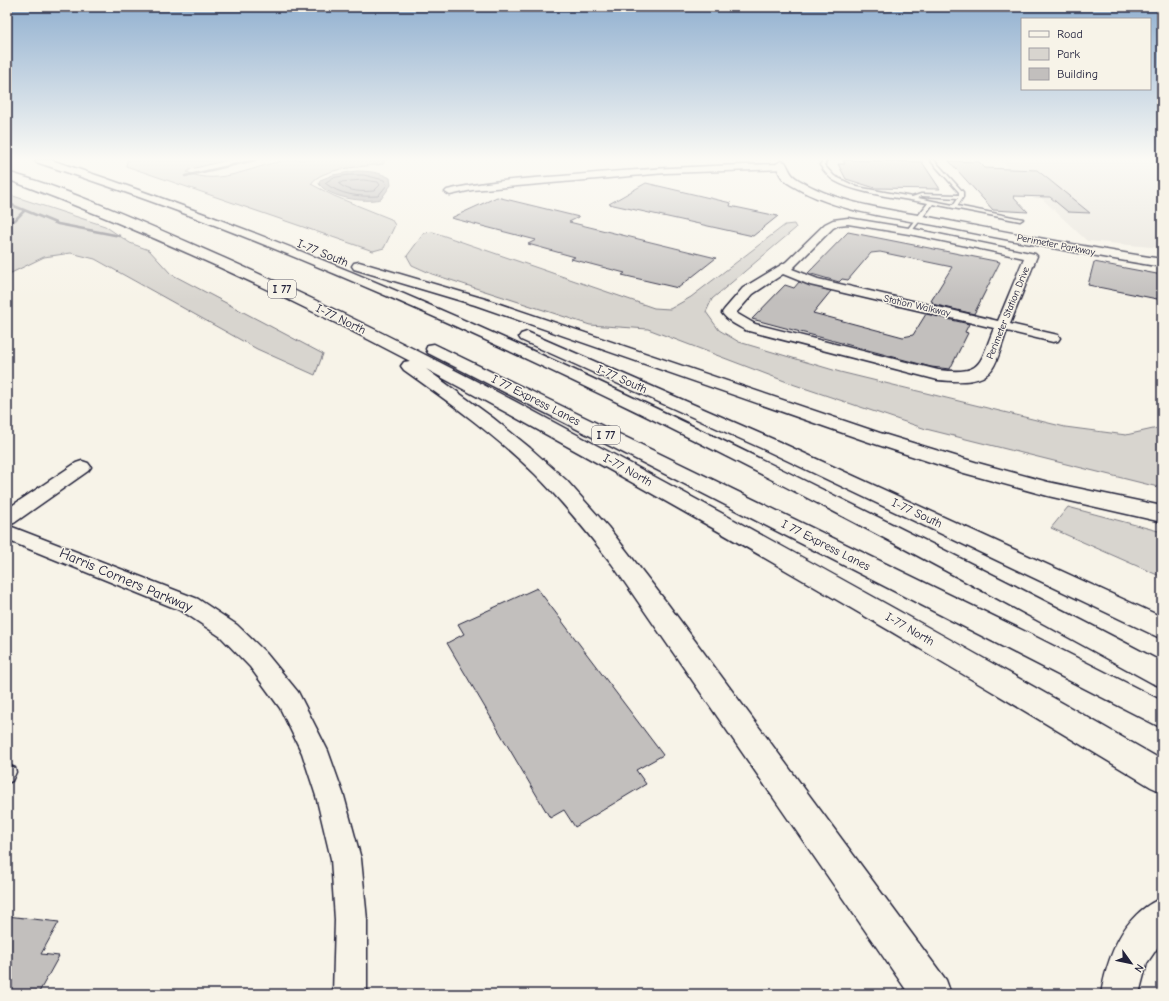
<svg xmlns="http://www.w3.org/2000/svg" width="1169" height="1001" font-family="'Comic Neue',sans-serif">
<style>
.built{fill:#e7e3db}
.green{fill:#d8d5cf;stroke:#7d7c85}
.water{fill:#aeabad;stroke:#76747f}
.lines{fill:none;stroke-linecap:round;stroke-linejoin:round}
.shore{stroke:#5a5969;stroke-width:1}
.stream{stroke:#76747f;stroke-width:2.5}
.building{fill:#c2bfbd;stroke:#22223b}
.service-casing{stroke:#22223b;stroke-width:3}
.minor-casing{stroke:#22223b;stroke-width:3}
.tertiary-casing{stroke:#22223b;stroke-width:3}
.motorway-casing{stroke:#22223b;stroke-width:3}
.service{fill:#f7f3e8;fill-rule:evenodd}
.minor{fill:#f7f3e8;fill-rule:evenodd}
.tertiary{fill:#f7f3e8;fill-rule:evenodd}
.motorway{fill:#f7f3e8;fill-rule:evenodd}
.labels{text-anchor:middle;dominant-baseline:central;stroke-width:3;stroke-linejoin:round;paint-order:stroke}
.far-street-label{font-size:10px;fill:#22223b;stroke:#f7f3e8}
.shield{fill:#f7f3e8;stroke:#62616f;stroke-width:1}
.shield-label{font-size:11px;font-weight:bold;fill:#22223b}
.street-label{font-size:12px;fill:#22223b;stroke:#f7f3e8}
.near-street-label{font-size:14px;fill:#22223b;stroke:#f7f3e8}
</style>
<rect width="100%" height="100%" fill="#f7f3e8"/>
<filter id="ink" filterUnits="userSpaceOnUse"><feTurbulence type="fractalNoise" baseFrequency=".025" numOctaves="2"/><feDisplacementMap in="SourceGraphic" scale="8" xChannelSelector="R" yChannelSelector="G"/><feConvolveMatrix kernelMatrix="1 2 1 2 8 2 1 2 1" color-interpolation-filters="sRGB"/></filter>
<g filter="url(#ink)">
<!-- built -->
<polygon class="built" points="1162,160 1162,248 1087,241 1002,161"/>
<!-- green -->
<g class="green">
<path d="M126,160H228L191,169L187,172C220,188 257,163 290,160C321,157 354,160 385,160L383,164C365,167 321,167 311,184L334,196L391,219L395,225L384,248L373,251L126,166L127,161Z"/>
<polygon points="7,194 105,226 130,243 149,250 171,274 323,354 315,375 257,349 95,259 71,253 44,257 7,275"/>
<polygon points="794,224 796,228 712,299 706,312 719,330 739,342 840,372 1065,427 1126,435 1162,427 1162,488 926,429 795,385 648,329 590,325 432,274 412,265 407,256 424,233 433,232 654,308 670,309 691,297 785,225"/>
<polygon points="1068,507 1162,532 1162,577 1051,528"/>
</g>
<!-- water -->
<path class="water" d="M356,171C368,171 380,172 390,178L391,185L381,199C364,203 330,198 319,184L320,180L333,175Z"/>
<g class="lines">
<!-- shore -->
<g class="shore">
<path d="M349,175H364L384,180L387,185L378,196C359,197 340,195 325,183L332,178Z"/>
<path d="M364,180L378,182L380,185L374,191C361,192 350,192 339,184L342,182Z"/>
</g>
<!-- stream -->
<g class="stream">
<polyline points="185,176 255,160"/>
<polyline points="7,203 58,224 120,236"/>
<polyline points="7,223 15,220 24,211"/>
</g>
</g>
<!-- building -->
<g class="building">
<polygon points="843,160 922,162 940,189 875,188 846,179 838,164 845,164"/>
<polygon points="949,161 979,162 985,168 1037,170 1090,213 1068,212 1050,197 1013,196 1028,212 993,210"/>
<polygon points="646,183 731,203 730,206 778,216 753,236 609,204"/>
<polygon points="497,197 579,217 569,222 716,258 678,288 622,275 625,273 571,259 575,257 528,244 536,240 451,218"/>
<polygon points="848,232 1000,262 974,314 932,304 933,302 931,301 952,267 880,252 871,253 848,280 842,279 839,282 808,273"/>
<polygon points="1094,262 1162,275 1162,300 1088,285"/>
<polygon points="799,282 831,291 813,313 903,337 913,335 926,314 969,324 965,332 968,333 950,369 931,367 752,319 785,285 794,288"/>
<polygon points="537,588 663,755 636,770 646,784 575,827 564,810 550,818 447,643 464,634 458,624"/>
<polygon points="7,916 59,922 41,954 59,956 38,994 7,994"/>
</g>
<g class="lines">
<!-- service casing -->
<g class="service-casing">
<g id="service">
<path d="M823,160H827L824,165L834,176L857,187L912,197L921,194L959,195V192L930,160H934L963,192V197L957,206L1023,219L1020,221L933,204L911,232H907V230L928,203C902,198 857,194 835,181C828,177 824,171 820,165ZM922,196L958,198L953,205L918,198Z"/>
<polygon points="10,766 15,768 16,772 12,781 7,783 7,767"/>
</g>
</g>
<!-- minor casing -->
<g class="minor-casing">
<g id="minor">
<path d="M781,164L786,167L784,169L665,173L472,190L450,195L445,192L447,190C484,181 523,179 562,176C635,169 708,165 781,164Z"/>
<path d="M848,218L909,228L1035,254L1037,256L1010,324L1058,335L1060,338L1058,341L1053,342L1007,331C1002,343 999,359 992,369C981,385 954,381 938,380L745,330C736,325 728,321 722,313L724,310L743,288L786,262L825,224L833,220ZM848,224L909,234L1024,258L998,321L818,279L792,269L833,228L839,225ZM783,274L810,285L994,328C979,365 983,375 938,370L755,324L736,313L753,294Z"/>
<polygon points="82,461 88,463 91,467 88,471 14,523 7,525 7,509 76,463"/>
<polygon points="7,525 198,599 237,625 266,653 298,692 328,751 344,796 361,859 367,920 367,994 333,994 335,920 331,859 316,796 302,753 280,708 250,667 221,637 182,611 7,540"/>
</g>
</g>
<!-- tertiary casing -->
<g class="tertiary-casing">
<path id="tertiary" d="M781,161L785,162C790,170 790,175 799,180C842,206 896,210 944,220C1017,234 1089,248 1162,259V267C1087,255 1013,241 939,226C890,217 835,212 791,185C782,180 779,174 776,164Z"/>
</g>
<!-- motorway casing -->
<g class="motorway-casing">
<g id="motorway">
<path d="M35,160H51C316,247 568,363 817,487C933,544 1048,602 1162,662V687L1152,683C854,519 552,358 235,233C170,207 103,184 36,162Z"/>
<path d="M7,172C67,189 126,215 183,240C301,291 416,349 529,409C742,523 953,640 1162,760V792L1151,787C912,642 672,501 426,369L493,418L530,448L566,480L608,527L667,603L946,980L951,994H909L612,564C587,532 563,502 535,474C495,435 449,402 404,370L401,366L404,362L410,361C279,292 146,231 7,179Z"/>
<polygon points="359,262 485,299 880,433 978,463 1048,482 1162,506 1162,522 1048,496 964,473 866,441 475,305 354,269 352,266 354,263"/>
<polygon points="527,332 775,440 1162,617 1162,639 761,448 521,340 519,337 521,334"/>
<polygon points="434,344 1024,631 1162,701 1162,728 428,353 426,349 428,345"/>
<path d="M1162,898V941L1147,963L1139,994H1101C1108,955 1123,914 1162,898Z"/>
</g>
</g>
<!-- service -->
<use href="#service" class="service"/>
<!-- minor -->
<use href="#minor" class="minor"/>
<!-- tertiary -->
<use href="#tertiary" class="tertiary"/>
<!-- motorway -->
<use href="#motorway" class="motorway"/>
</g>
</g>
<!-- sky -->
<linearGradient id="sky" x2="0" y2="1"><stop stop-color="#91b0d0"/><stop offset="0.53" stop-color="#fbfaf5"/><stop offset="1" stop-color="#fbfaf5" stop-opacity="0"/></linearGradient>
<rect width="1169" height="300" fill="url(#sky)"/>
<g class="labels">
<!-- far-street labels -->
<g class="far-street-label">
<text transform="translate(1056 245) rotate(11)">Perimeter Parkway</text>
<text transform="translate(917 306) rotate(13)">Station Walkway</text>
<text transform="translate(1008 313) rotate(-68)">Perimeter Station Drive</text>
</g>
<!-- shield labels -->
<g class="shield">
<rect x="268" y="280" width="28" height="18" rx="3"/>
<rect x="592" y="426" width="28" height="18" rx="3"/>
</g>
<g class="shield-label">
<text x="282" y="289">I 77</text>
<text x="606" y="435">I 77</text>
</g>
<!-- street labels -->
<g class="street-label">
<text transform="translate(323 253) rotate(22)">I-77 South</text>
<text transform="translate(341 319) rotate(26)">I-77 North</text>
<text transform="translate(622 379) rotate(24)">I-77 South</text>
<text transform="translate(536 400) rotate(27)">I 77 Express Lanes</text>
<text transform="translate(628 470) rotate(29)">I-77 North</text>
<text transform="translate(917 513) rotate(25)">I-77 South</text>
<text transform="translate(826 545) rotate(27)">I 77 Express Lanes</text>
<text transform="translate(910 629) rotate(30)">I-77 North</text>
</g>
<!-- near-street labels -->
<g class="near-street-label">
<text transform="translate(126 580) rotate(23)">Harris Corners Parkway</text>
</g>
</g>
<!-- margin -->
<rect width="1169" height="1001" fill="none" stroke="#f7f3e8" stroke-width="24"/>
<rect x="12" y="12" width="1145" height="977" fill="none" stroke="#22223b" stroke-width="1.5" filter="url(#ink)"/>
<!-- legend -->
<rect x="1021" y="18" width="130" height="72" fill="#f7f3e8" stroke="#a29fa3"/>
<rect x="1029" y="31" width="20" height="6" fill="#f7f3e8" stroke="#a29fa3"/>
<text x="1057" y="38" font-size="12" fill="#22223b">Road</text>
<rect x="1029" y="48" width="20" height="12" fill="#d8d5cf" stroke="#a29fa3"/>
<text x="1057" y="58" font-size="12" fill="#22223b">Park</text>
<rect x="1029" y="68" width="20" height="12" fill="#c2bfbd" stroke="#a29fa3"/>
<text x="1057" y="78" font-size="12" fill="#22223b">Building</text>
<!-- north arrow -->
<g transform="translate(1131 963) rotate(123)" stroke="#f7f3e8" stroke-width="3" paint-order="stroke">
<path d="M0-3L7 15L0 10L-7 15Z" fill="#22223b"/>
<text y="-6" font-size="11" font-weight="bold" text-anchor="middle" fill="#22223b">N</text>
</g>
</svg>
